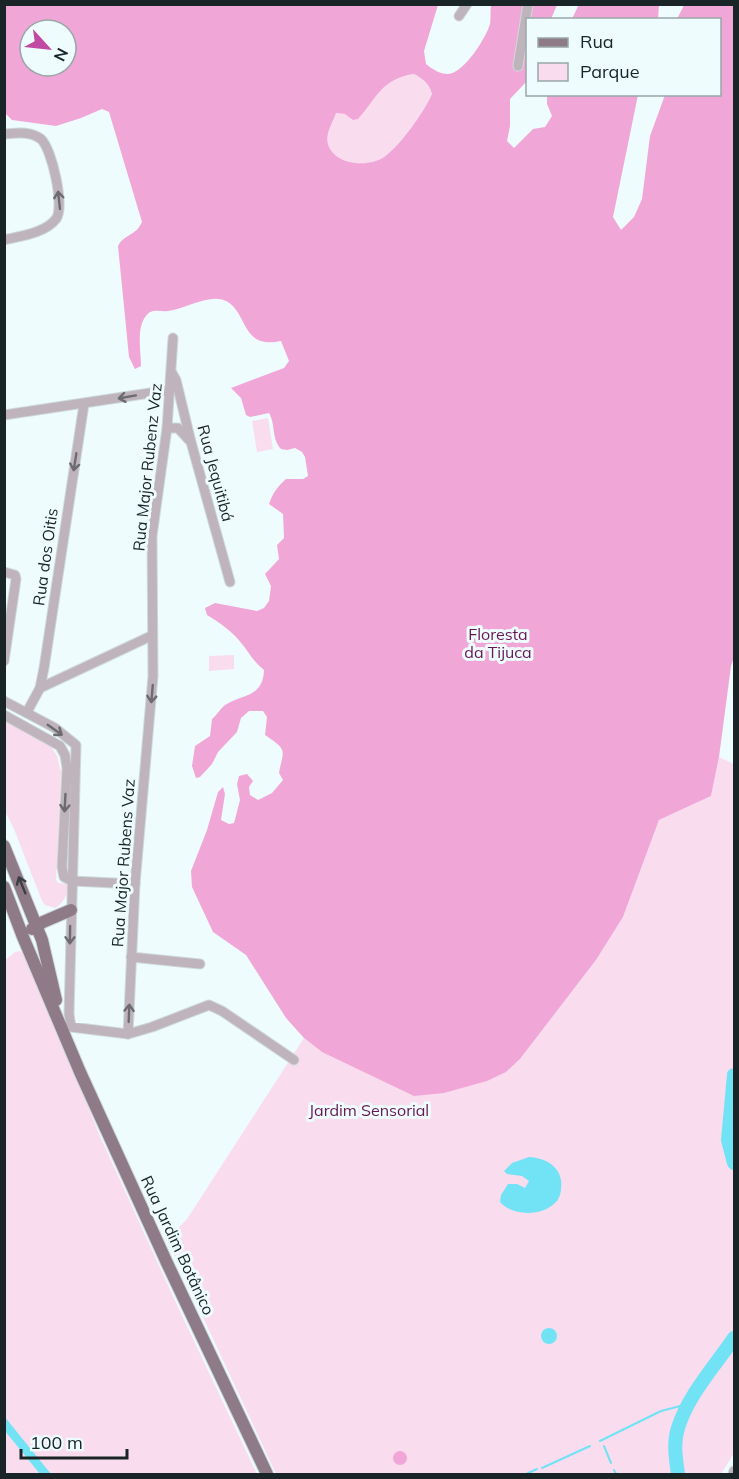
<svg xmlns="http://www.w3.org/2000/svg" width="739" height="1479" font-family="Mulish,sans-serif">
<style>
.green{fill:#fadcef}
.forest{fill:#f0a7d8;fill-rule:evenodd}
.water{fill:#72e2f5}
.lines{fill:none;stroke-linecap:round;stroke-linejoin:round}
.stream{stroke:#72e2f5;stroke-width:2}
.river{stroke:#72e2f5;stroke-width:14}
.minor-casing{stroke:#cdd9db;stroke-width:11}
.major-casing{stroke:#cdd9db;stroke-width:14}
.minor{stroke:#bfb4bb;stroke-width:9}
.major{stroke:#8e7b87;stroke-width:12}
.oneway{stroke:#6c6c70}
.oneway2{stroke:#3b3e43}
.labels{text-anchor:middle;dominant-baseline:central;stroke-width:6;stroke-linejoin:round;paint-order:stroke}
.street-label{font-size:16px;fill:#182426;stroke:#effcfe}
.park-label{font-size:16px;fill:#691655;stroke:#effcfe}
</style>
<rect width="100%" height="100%" fill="#effcfe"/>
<!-- green -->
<g class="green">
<path d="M414,74C423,79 429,83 432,94C424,112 400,146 384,157C368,168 334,165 328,144C325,133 333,123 336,113L346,114C367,98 388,78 414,74Z"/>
<polygon points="268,418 273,449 257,452 252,421"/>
<polygon points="234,655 234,669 209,671 209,656"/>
<path d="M4,721L50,745L57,756L61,772L56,880L58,883L68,884C68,894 64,903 55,908L45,905L42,901L14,829L5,811Z"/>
<polygon points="719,757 734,764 734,1453 721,1474 276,1474 172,1251 178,1239 174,1232 187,1219 304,1038 322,1052 506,1072 520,1059 596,960 623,917 659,820 711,796"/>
<polygon points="20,951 30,959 99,1134 177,1305 257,1474 5,1474 4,961 15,952"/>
</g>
<!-- forest -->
<g class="forest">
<polygon points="579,4 659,5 658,19 572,19"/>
<path d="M4,5H438L424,51L426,64C432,69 440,74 448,74C464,73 486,38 490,24C491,18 490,11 491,5H557L551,19L528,20L527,81L510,99V126L507,141L514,148L533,129L545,127L552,116L547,104V95H638L613,217L621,230L634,217L642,199L650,136L665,95L720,94V20L677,19L684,5H734V657L731,666L719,757L711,796L659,820L623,917L596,960L520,1059L506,1072L487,1081L444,1093L414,1096L322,1052L304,1038L286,1018L246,955L213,932L192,887L191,871L207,830L218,792L223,787L225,794L221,820L229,824L234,823L240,800L237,784L239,776L247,774L253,781L249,787L250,795L258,800L272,793L283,780L279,773C283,750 289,751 265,735L267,717L263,711H249L241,718L237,732L218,752L212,764L200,777L196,778L192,766L195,746L210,736L212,719C217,715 220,709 225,705C242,694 263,698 264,670C252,660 251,655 242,644C232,631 220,623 207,615L205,608L215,603L257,611L264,608L269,601L271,586L265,574L279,559L277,545L284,538L283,514L269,504C273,493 277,487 286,479H303L308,476L305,457L302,452L295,448L287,450L281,449C271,438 276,425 269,413L250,417L246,415L241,398L231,388L284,368L289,361L281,341C241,350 248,312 226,301C210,293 185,309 168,311C159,312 152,308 146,316C136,328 141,351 141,366L135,369L129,357L118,246C125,233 135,237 142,222L109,112L102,109L81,118L56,126L12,120L5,113ZM30,30H66V66H30ZM414,74C423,79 429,83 432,94C424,112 400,146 384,157C368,168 334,165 328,144C325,133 333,123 336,113L345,114L353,120L358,119C377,98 381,79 414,74Z"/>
<circle cx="400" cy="1458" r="7"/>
</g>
<!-- water -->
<g class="water">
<path d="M529,1157C548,1158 564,1169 561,1189C561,1193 559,1199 556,1202C542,1217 512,1216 500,1202L501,1195L508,1184H517L525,1188L529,1181L522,1176L507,1174L504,1171L512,1163Z"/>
<circle cx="549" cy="1336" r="8"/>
<polygon points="4,1416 51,1474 40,1474 5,1431"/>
</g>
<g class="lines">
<!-- stream -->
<g class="stream">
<polyline points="600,1441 661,1411 688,1404"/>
<polyline points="604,1446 611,1463"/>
<polyline points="542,1468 590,1446"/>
<polyline points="614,1470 616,1474"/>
<polyline points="526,1474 537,1469"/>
</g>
<!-- river -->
<g class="river">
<polyline points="734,1075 728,1140 734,1163"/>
<path d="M678,1474C676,1460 673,1443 678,1428C688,1395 715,1366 734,1338"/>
</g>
<!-- minor casing -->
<g class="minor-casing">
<g id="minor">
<polyline points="459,16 467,4"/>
<polyline points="518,66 528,4"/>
<path d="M4,134C17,133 30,131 41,139C52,149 65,207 56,219C45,233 21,236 4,240"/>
<polyline points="172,373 176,380 191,442 230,582"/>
<polyline points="4,415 170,390"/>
<polyline points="167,428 178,428 189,440"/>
<polyline points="4,572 15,575 16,579 4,661"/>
<polyline points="40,688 151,636"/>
<polyline points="4,701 55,728 76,745 69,1014 71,1027 128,1034 135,884 153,676 152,536 167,428 173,338"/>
<polyline points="27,712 40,688 44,668 84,404"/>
<polyline points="4,715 60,746 65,755 67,768 62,867 64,877 72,881 135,884"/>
<polyline points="131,957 200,964"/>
<polyline points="128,1034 152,1027 209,1005 222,1011 294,1060"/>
<polyline points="733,1474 734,1471"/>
</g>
</g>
<!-- major casing -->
<g class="major-casing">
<g id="major">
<polyline points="4,846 42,940 56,1000"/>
<polyline points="4,887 23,937 80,1072 167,1263 267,1474"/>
<polyline points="32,929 43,922 71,910"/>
</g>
</g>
<!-- minor -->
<use href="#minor" class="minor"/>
<!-- major -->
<use href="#major" class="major"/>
</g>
<!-- one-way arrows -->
<defs><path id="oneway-shaft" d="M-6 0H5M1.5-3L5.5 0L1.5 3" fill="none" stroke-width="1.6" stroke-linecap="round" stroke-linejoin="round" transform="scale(1.5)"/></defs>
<g class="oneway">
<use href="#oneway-shaft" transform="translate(59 200) rotate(-96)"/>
<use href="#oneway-shaft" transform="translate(127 397) rotate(170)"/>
<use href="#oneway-shaft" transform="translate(75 462) rotate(99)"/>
<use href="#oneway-shaft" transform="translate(152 694) rotate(95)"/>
<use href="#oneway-shaft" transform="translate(55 730) rotate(35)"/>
<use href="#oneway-shaft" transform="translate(65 803) rotate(93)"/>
<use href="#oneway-shaft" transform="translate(70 935) rotate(91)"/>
<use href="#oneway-shaft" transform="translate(129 1013) rotate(-88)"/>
</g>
<use class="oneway2" href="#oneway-shaft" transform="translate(22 885) rotate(-112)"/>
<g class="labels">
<!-- street labels -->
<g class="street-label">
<text transform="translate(147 467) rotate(-84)">Rua Major Rubenz Vaz</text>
<text transform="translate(216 473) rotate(75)">Rua Jequitibá</text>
<text transform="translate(45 557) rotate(-82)">Rua dos Oitis</text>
<text transform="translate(123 863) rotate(-86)">Rua Major Rubens Vaz</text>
<text transform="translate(178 1245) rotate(65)">Rua Jardim Botânico</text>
</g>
<!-- park labels -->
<g class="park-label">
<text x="498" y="634">Floresta<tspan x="498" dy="18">da Tijuca</tspan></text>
<text x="369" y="1110">Jardim Sensorial</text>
</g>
</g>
<!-- border -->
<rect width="739" height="1479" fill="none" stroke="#182426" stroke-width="12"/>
<!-- legend -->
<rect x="526" y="18" width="195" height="78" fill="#effcfe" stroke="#99a6a8" stroke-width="1.5"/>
<rect x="538" y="38" width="30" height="9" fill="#8e7b87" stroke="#99a6a8" stroke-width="1.5"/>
<text x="580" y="48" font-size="18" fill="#182426">Rua</text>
<rect x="538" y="63" width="30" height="18" fill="#fadcef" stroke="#99a6a8" stroke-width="1.5"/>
<text x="580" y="78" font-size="18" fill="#182426">Parque</text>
<!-- north arrow -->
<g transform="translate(48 48) rotate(117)"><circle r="28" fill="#effcfe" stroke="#99a6a8" stroke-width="1.5"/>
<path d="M0-4.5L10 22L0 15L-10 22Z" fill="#c14ba2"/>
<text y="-9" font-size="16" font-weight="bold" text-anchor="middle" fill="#182426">N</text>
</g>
<!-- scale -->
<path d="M21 1449v9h106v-9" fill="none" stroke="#182426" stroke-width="3"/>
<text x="30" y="1449" font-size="18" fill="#182426" stroke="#effcfe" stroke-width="4.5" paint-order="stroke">100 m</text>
</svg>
